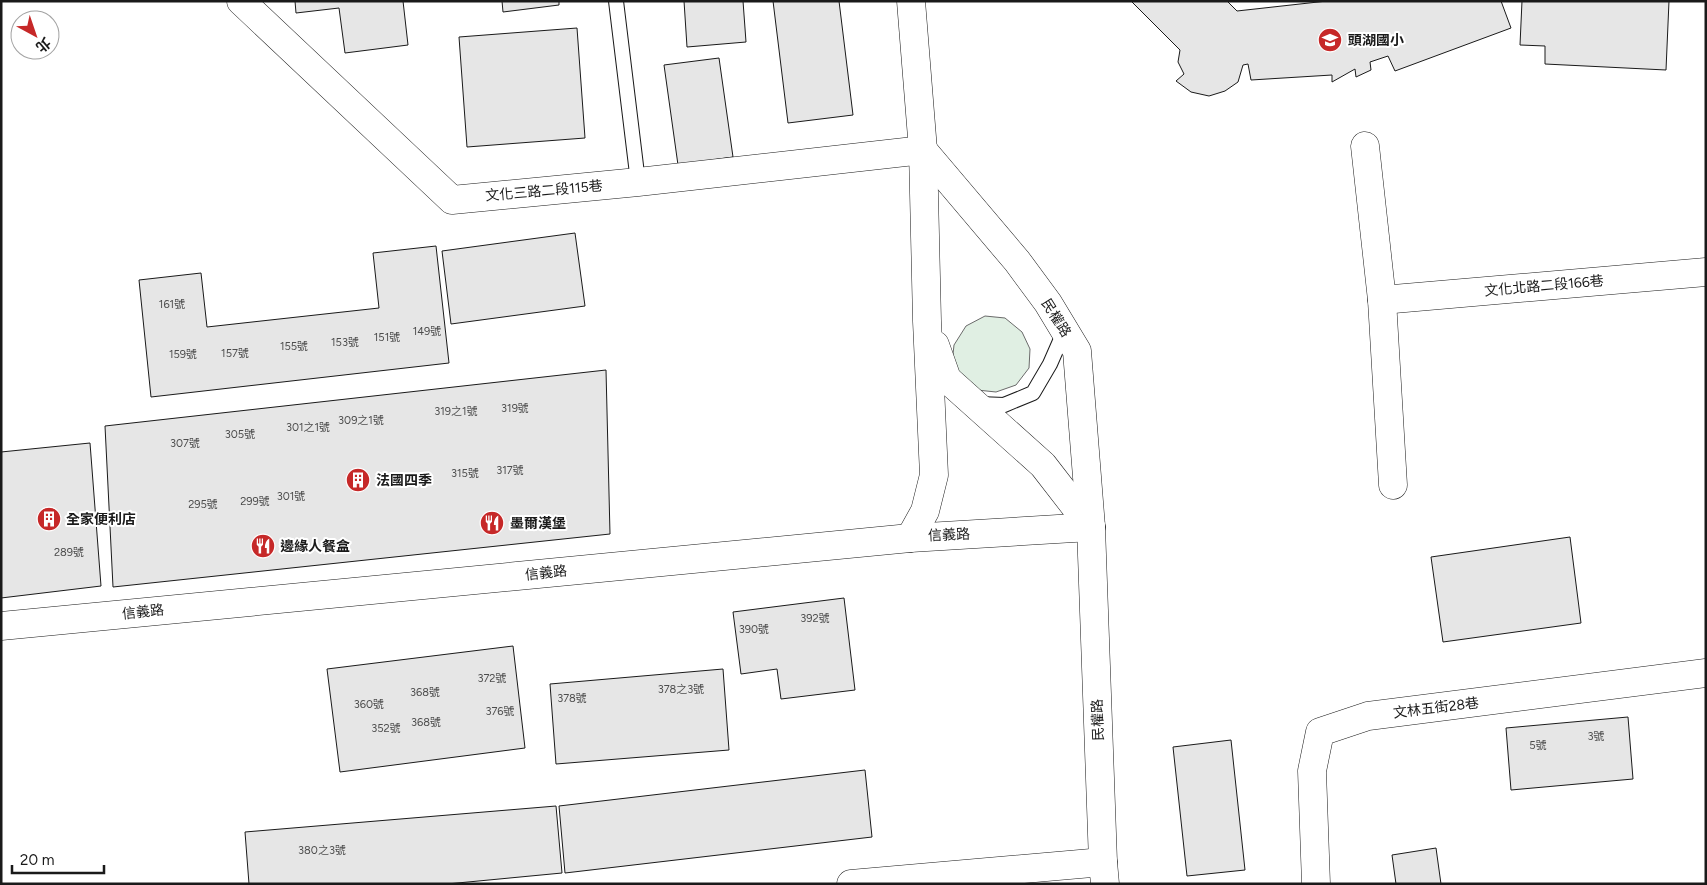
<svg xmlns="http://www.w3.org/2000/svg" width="1707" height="885" font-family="Figtree,'Noto Sans TC',sans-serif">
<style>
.green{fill:#e0efe3;stroke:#6a6a6a}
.building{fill:#e6e6e6;stroke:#1a1a1a}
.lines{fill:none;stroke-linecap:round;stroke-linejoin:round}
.lane-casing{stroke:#1a1a1a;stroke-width:16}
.street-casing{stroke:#1a1a1a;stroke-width:29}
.lane{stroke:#fff;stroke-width:14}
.street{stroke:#fff;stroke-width:28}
.labels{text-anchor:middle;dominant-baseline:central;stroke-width:4;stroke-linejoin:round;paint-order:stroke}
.number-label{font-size:11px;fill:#4d4d4d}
.poi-label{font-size:14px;font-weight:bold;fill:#1a1a1a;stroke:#fff;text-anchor:start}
.street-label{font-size:14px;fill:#1a1a1a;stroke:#fff}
</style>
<rect width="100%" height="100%" fill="#fff"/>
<!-- green -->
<polygon class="green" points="985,316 1005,318 1022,332 1030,349 1029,368 1016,385 996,392 977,390 963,380 952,363 954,345 966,326"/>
<!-- building -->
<g class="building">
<polygon points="295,1 403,1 408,45 345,53 339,8 296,13"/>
<polygon points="502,1 559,1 559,5 503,12"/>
<polygon points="684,1 743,1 746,42 687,47"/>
<polygon points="773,1 839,1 853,115 788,123"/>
<polygon points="1131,1 1227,1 1237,11 1327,1 1501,1 1511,28 1395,71 1388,56 1370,62 1371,70 1356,77 1355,69 1332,82 1332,75 1251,80 1248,64 1243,65 1238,82 1225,91 1209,96 1191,92 1176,81 1184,74 1178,62 1180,50"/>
<polygon points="1522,1 1669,1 1666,70 1545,64 1545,46 1520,45"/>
<polygon points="577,28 585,138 467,147 459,37"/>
<polygon points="719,58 733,157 678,165 664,65"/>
<polygon points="575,233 585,306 451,324 442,251"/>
<polygon points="436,246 449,363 151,397 139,280 201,273 207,327 379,308 373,253"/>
<polygon points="606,370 610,534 113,587 105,426"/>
<polygon points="90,443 101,586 1,598 1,452"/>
<polygon points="1570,537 1581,623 1443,642 1431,557"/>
<polygon points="844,598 855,690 781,699 777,669 741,674 733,612"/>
<polygon points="513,646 525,748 340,772 327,669"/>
<polygon points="723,669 729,750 556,764 550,684"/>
<polygon points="1628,717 1633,779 1511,790 1506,728"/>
<polygon points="1231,740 1245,870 1187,876 1173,747"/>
<polygon points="865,770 872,837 565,873 559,806"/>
<polygon points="556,806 562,873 447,884 249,884 245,832"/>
<polygon points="1436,848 1441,884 1396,884 1392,855"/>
</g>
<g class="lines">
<!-- lane casing -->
<g class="lane-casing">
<g id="lane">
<polyline points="616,1 638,182"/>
<polyline points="979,404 1004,405 1033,393 1050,364 1064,332"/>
</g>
</g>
<!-- street casing -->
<g class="street-casing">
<g id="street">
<polyline points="241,1 452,200 638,182 923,150"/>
<polyline points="1365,146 1382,300 1393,485"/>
<polyline points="923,150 1017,261 1048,303 1077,351 1091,527 1103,862 1105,884"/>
<polyline points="1382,300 1706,272"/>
<polyline points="935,345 947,379 1043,465 1091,527"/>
<polyline points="910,538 925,511 934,475 927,321 923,150 911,1"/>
<polyline points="1,626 910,538 1091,527"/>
<polyline points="851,884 1103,862"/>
<polyline points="1316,884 1312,771 1320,732 1368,716 1706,673"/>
</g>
</g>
<!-- lane -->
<use href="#lane" class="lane"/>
<!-- street -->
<use href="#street" class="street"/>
</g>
<!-- icons -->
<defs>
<g id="school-disc" transform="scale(1.25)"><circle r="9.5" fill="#c62828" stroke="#fff"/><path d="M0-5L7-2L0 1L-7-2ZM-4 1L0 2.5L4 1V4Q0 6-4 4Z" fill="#fff"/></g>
<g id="building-disc" transform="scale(1.25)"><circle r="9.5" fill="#c62828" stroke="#fff"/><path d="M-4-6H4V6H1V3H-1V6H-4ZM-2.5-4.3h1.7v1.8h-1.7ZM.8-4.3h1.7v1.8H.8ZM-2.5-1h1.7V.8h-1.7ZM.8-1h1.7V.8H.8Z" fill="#fff"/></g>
<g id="restaurant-disc" transform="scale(1.25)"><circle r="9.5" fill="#c62828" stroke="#fff"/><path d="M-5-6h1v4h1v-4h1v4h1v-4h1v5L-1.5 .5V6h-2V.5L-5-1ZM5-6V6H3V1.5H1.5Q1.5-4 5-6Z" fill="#fff"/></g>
</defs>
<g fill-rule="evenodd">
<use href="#school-disc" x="1330" y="40"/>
<use href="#building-disc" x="358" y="480"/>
<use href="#building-disc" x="49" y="519"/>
<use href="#restaurant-disc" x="492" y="523"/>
<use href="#restaurant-disc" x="263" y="546"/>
</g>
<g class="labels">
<!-- number labels -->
<g class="number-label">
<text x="172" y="304">161號</text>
<text x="427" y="331">149號</text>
<text x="387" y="337">151號</text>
<text x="345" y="342">153號</text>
<text x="294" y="346">155號</text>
<text x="235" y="353">157號</text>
<text x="183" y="354">159號</text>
<text x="515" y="408">319號</text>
<text x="456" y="411">319之1號</text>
<text x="361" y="420">309之1號</text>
<text x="308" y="427">301之1號</text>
<text x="240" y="434">305號</text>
<text x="185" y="443">307號</text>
<text x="510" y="470">317號</text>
<text x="465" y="473">315號</text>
<text x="291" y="496">301號</text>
<text x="255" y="501">299號</text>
<text x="203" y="504">295號</text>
<text x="69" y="552">289號</text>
<text x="815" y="618">392號</text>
<text x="754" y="629">390號</text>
<text x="492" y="678">372號</text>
<text x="681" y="689">378之3號</text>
<text x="425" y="692">368號</text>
<text x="572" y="698">378號</text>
<text x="369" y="704">360號</text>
<text x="500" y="711">376號</text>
<text x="426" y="722">368號</text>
<text x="386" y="728">352號</text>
<text x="1596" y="736">3號</text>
<text x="1538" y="745">5號</text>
<text x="322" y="850">380之3號</text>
</g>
<!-- poi labels -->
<g class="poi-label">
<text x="1348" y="40">頭湖國小</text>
<text x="376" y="480">法國四季</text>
<text x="66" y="519">全家便利店</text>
<text x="510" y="523">墨爾漢堡</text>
<text x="280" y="546">邊緣人餐盒</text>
</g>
<!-- street labels -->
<g class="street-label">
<text transform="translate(544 191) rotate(-5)">文化三路二段115巷</text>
<text transform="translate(1544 286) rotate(-5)">文化北路二段166巷</text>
<text transform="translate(1056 318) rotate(58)">民權路</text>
<text transform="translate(949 535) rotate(-3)">信義路</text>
<text transform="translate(546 573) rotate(-6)">信義路</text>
<text transform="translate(143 612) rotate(-6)">信義路</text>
<text transform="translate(1436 708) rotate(-7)">文林五街28巷</text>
<text transform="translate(1098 720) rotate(-92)">民權路</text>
</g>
</g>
<!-- border -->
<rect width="1707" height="885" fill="none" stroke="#1a1a1a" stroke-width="5"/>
<!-- north arrow -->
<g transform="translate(35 35) rotate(140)"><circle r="24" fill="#ffffff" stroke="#a3a3a3"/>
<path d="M0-4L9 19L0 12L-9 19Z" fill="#c62828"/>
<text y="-8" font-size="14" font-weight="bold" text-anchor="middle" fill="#1a1a1a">北</text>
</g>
<!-- scale -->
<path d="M12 865v8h92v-8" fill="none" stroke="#1a1a1a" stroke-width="2.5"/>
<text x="20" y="865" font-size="15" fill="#1a1a1a" stroke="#ffffff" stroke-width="4" paint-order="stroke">20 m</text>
</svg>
